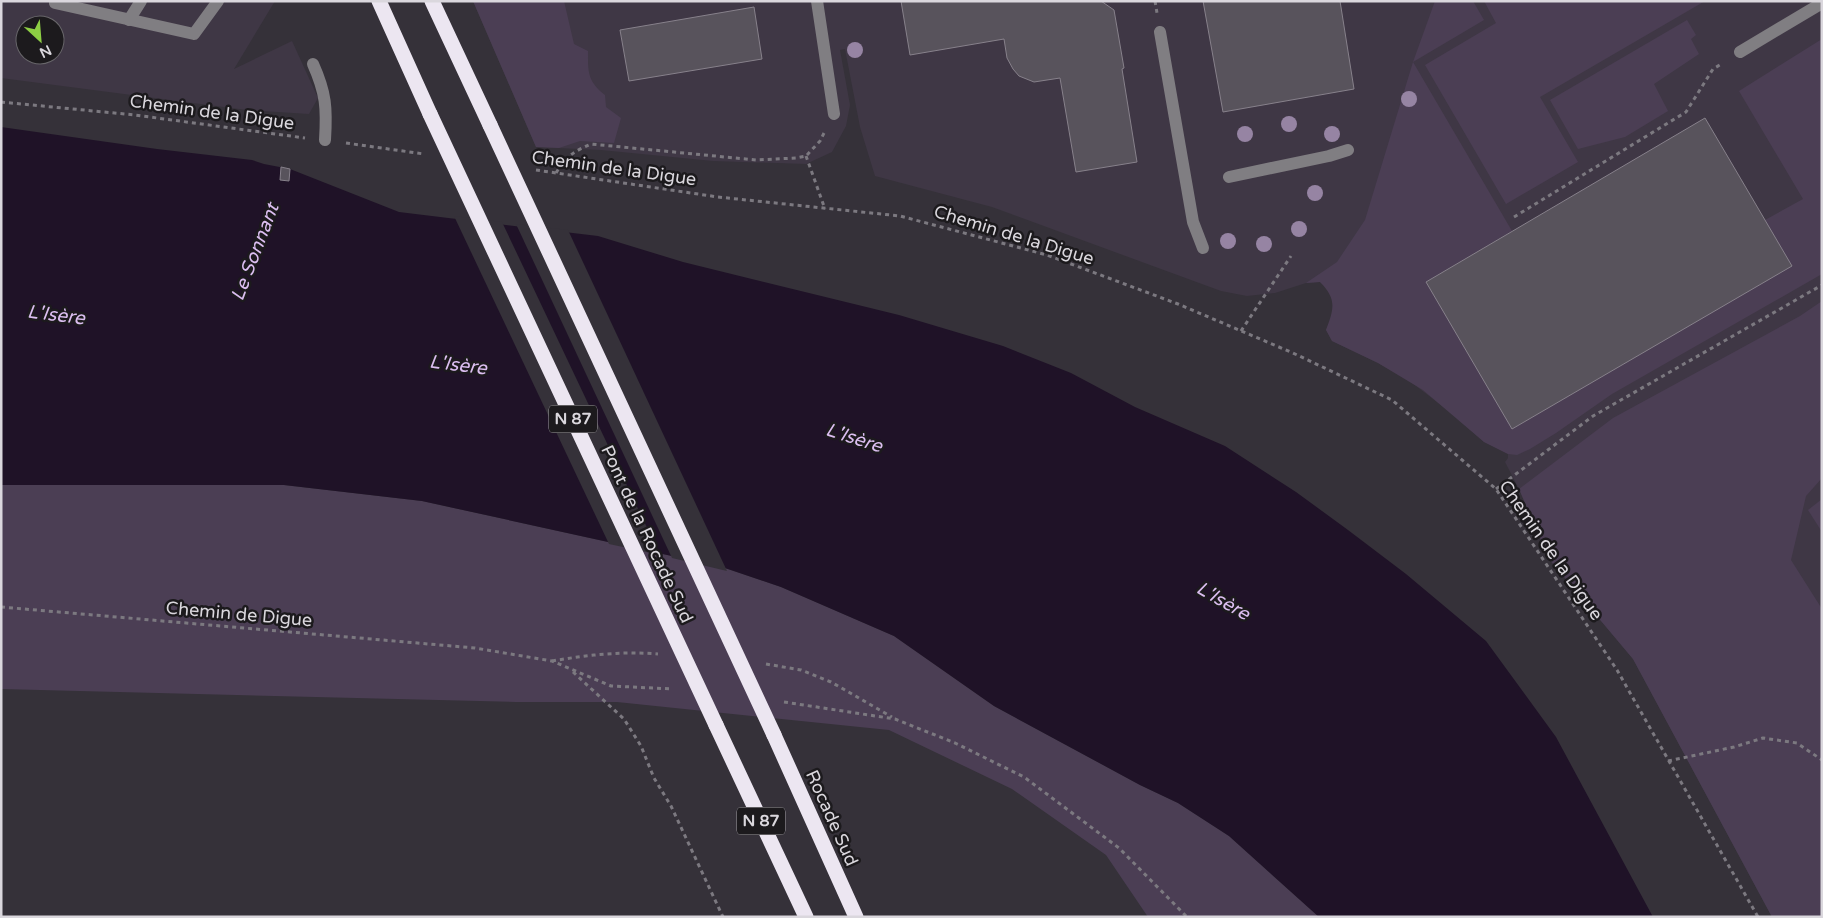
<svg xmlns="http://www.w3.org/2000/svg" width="1823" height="918" font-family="'Varela Round',sans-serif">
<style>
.built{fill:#3f3745;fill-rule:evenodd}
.green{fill:#4b3e54;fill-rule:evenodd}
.water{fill:#1f1227}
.pier{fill:#353139}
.building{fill:#58535c;stroke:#87818b}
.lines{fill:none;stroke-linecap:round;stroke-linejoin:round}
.path{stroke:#7c7980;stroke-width:3;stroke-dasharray:4 4;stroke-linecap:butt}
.minor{stroke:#807e82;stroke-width:12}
.highway{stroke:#ece6f1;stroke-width:15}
.highway-bridge{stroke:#ece6f1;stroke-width:15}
.tree{fill:#9684a3}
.labels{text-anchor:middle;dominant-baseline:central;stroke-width:5;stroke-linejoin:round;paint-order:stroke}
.shield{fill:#1c1a1d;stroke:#a19ea3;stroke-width:1}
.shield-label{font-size:16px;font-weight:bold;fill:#dad7dd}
.street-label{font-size:18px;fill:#dad7dd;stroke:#1c1a1d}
.water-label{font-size:19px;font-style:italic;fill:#dbbef0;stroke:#1c1a1d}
</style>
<rect width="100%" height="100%" fill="#353139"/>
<!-- built -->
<g class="built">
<path d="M1,1H275L234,69L292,41L318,98L309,114L247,110L1,78ZM25,25H55V55H25Z"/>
<polygon points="473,1 1822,1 1822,917 1772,917 1633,659 1549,559 1519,489 1505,462 1508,458 1508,454 1484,442 1450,412 1407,379 1378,363 1332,341 1326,330 1332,316 1333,304 1330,291 1320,282 1306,283 1275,293 1247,296 1221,291 992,207 875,176 860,127 845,49 840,50 850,105 846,126 832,152 806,164 713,161 601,150 536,147"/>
</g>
<!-- green -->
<g class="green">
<path d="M473,1H564L574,44L588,51C588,71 587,81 605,95L606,107L621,118L614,143L580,141L559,148L536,147Z"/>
<path d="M1435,1H1473L1484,20L1413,62L1512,231L1426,282L1429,286L1497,246L1765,220L1803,199L1739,91L1822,39V274L1612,394L1556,433L1530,449L1517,455L1508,454L1484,442L1423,390L1378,363L1332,341L1326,330C1334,309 1337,299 1320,282L1306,283L1337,262L1365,220L1413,62ZM1791,266L1512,429L1510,425Z"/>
<polygon points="1484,1 1705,1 1540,97 1578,162 1506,204 1425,65 1496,23"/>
<polygon points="1687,20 1696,35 1691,39 1699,54 1654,84 1668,111 1625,137 1578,149 1550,100"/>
<polygon points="1822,301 1822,478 1806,496 1791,560 1822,609 1822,917 1772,917 1633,659 1549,559 1519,489 1613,418 1800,316"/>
<polygon points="1,485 284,485 422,501 722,567 781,587 894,636 994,706 1140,785 1178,803 1229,836 1319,917 1148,917 1106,855 1012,789 889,730 617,702 516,702 1,689"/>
<polygon points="1822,499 1822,532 1808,510"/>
</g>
<!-- water -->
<polygon class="water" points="1,127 157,149 252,160 264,164 290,169 399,212 598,236 683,262 899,315 1003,346 1071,373 1135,407 1225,446 1296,492 1348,530 1406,574 1486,641 1556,737 1653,917 1319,917 1229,836 1178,803 1140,785 994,706 894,636 781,587 722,567 422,501 284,485 1,485"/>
<!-- pier -->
<g class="pier">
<polygon points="454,216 502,222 660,555 609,544"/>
<polygon points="516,224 568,230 727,571 672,558"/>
</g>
<!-- building -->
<g class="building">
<polygon points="901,1 1101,1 1114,10 1124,68 1122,69 1137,162 1076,172 1060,78 1034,82 1019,76 1013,69 1007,58 1004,39 910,55"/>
<polygon points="1203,1 1340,1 1354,89 1223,112"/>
<polygon points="754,7 762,59 629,81 620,30"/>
<polygon points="1705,118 1792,266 1512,429 1426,282"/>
<polygon points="281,167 290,169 289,181 280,180"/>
</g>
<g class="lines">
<!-- path -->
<g class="path">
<polyline points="1155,1 1157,13"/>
<polyline points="1,102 135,115 305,138"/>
<polyline points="346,143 424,154"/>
<polyline points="806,156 825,209"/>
<polyline points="536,170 718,197 900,216 1047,255 1178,304 1293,353 1392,400 1496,489 1617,670 1758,917"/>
<path d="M556,173C566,156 573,152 591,144L756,160L796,158L806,156L820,141L824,133"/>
<polyline points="1514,217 1686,112 1713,69 1723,63"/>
<polyline points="1241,331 1291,256"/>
<polyline points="1496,489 1593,416 1822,285"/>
<polyline points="1,607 475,648 552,661 611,686 673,689"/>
<path d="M552,661C587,655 622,651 658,654"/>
<polyline points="766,664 801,670 831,682 892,717"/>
<polyline points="573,672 624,719 641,746 654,778 671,806 723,917"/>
<polyline points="784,702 895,719 955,743 1024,777 1119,848 1187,917"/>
<polyline points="1668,761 1734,747 1763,738 1797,743 1822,760"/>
</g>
<!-- minor -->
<g class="minor">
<polyline points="56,1 55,3 194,34 218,1"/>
<polyline points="817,1 834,114"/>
<polyline points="129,20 141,1"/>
<polyline points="1160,32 1193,222 1203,248"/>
<polyline points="1740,52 1822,3"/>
<path d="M313,64C326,93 327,108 325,140"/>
<polyline points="1229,177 1329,156 1348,150"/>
</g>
<!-- highway -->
<g class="highway">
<polyline points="379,1 430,114"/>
<polyline points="432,1 490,125"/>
<polyline points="716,725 806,917"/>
<polyline points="774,735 856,917"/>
</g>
<!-- highway-bridge -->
<g class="highway-bridge">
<polyline points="430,114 716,725"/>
<polyline points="490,125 774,735"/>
</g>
</g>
<!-- trees -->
<g class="tree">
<circle cx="855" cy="50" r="8"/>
<circle cx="1409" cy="99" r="8"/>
<circle cx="1289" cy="124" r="8"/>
<circle cx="1245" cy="134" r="8"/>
<circle cx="1332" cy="134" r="8"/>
<circle cx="1315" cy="193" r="8"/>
<circle cx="1299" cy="229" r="8"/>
<circle cx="1228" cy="241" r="8"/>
<circle cx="1264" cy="244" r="8"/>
</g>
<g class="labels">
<!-- shield labels -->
<g class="shield">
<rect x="549" y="405.5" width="48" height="27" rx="4"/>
<rect x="737" y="807.5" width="48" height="27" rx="4"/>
</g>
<g class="shield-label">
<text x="573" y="419">N 87</text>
<text x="761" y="821">N 87</text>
</g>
<!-- street labels -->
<g class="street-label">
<text transform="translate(212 112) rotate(8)">Chemin de la Digue</text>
<text transform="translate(614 168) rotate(8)">Chemin de la Digue</text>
<text transform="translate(1014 235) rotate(17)">Chemin de la Digue</text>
<text transform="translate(647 534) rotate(65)">Pont de la Rocade Sud</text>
<text transform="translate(1551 550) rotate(55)">Chemin de la Digue</text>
<text transform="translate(239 614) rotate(5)">Chemin de Digue</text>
<text transform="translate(832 818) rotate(66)">Rocade Sud</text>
</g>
<!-- water labels -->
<g class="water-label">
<text transform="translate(255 252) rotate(-69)">Le Sonnant</text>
<text transform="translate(56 315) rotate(7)">L'Isère</text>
<text transform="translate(458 365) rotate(7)">L'Isère</text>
<text transform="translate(854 438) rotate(18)">L'Isère</text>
<text transform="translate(1223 601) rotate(30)">L'Isère</text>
</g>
</g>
<!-- border -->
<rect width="1823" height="918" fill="none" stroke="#dad7dd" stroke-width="5"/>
<!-- north arrow -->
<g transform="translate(40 40) rotate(154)"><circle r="24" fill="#1c1a1d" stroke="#68666a"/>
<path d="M0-4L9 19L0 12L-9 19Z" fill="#8dce44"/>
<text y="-8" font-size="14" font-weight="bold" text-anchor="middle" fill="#dad7dd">N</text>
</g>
</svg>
